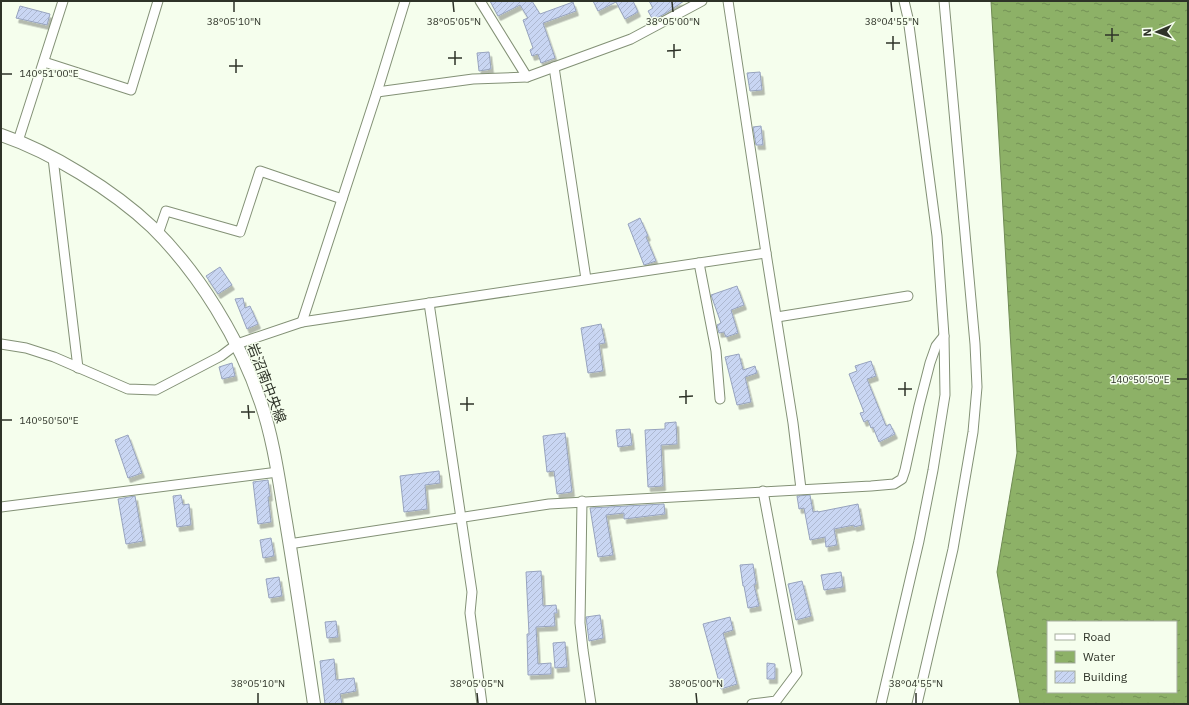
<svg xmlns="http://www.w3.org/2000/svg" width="1189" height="705" font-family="'IBM Plex Sans','Noto Sans JP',sans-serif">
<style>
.water{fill:url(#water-ripples);stroke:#708b54;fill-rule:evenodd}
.building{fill:url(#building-hatch);stroke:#97a3be;filter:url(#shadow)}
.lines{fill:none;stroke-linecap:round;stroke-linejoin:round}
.minor-casing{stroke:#839176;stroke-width:11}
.tertiary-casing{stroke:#839176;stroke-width:14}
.minor{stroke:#fff;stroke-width:9}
.tertiary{stroke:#fff;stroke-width:12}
.ticks{fill:none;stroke:#2e3328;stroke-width:1.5}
.labels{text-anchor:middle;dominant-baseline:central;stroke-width:3;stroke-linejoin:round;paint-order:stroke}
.street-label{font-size:14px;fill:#2e3328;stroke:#f5feed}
.ticks-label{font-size:10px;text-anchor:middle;fill:#2e3328;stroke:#f5feed;stroke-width:3;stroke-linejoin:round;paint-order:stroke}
</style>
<defs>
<pattern id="water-ripples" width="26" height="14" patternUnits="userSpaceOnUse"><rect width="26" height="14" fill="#8db167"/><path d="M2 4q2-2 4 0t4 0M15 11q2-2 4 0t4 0" fill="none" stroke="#749155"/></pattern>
<pattern id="building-hatch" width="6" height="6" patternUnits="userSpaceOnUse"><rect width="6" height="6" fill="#c9d6f3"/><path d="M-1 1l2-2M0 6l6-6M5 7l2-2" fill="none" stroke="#adb8d0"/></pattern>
<filter id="shadow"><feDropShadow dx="2.5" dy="4.5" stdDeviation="0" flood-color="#0004"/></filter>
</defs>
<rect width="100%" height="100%" fill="#f5feed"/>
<!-- water -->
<path class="water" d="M991,1H1188V704H1020L997,572L1017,453ZM1048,622H1176V692H1048Z"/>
<!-- building -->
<g class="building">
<polygon points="490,1 532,1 540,14 573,2 576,11 543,23 555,58 541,63 538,54 532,56 530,50 533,48 523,20 528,18 520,5 498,16"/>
<polygon points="593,1 633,1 638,12 625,19 616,2 598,11"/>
<polygon points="649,1 684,1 666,13 653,20 648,11 653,8"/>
<polygon points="20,6 50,14 47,25 16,18"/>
<polygon points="489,52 491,69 479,71 477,53"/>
<polygon points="760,72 762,90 750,91 747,73"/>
<polygon points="761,126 763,145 756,145 753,127"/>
<polygon points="640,218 648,236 646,237 656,261 644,265 628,224"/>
<polygon points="220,267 232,285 218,294 206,276"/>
<polygon points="737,286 744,305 731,310 738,333 726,337 724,332 719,333 717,325 721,323 711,295"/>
<polygon points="243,298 245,308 250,306 258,324 247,329 235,299"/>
<polygon points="601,324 605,343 599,344 603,371 588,373 581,328"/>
<polygon points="739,354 743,370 755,366 757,373 745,377 751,402 737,405 725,357"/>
<polygon points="871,361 876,376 867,379 886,426 890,424 895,434 879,442 873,427 871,428 868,420 864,422 860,413 864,412 849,374 857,371 855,366"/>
<polygon points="232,363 235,376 222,379 219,367"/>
<polygon points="676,422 677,444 661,445 663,486 648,487 645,430 665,429 665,423"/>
<polygon points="630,429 632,445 618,447 616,430"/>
<polygon points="565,433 572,492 557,494 554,471 547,472 543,436"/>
<polygon points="128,435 142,473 128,478 115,440"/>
<polygon points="439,471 440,483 425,485 427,509 404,512 400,476"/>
<polygon points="268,480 270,496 268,497 271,522 258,524 253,482"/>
<polygon points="181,495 183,505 189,504 191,525 177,527 173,496"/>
<polygon points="810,495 813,512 818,511 818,512 858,504 862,525 854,527 854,525 834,529 837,545 826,547 825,537 810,540 804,508 799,509 797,496"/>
<polygon points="135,496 143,541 126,544 118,499"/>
<polygon points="664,504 665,514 624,519 624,513 606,515 613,555 598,557 590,508"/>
<polygon points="271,538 274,556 263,558 260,540"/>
<polygon points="753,564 756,584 754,585 759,606 748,608 744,586 743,586 740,565"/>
<polygon points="541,571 543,606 556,605 557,613 554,613 555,626 536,627 538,664 551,663 551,674 528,675 527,634 529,634 526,572"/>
<polygon points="841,572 843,587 824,590 821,575"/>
<polygon points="279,577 282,596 269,598 266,579"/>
<polygon points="802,581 811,616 796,620 788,584"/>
<polygon points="600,615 603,638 589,641 586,617"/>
<polygon points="730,617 733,630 723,633 737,684 721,689 703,624"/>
<polygon points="336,621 338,637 327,638 325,622"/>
<polygon points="565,642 567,667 555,668 553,643"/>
<polygon points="334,659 336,680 354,678 356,691 340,694 342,704 325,704 320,661"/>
<polygon points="767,663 775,664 775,679 767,679"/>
</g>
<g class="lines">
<!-- minor casing -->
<g class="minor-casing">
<g id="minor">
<polyline points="480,1 527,77"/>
<polyline points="728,1 766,253 793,423 801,489"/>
<polyline points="44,62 131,90 158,1"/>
<polyline points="554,67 586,279"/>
<polyline points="377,92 473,79 527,77 631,39 702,1"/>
<polyline points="18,141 63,1"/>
<polyline points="53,158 78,368"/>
<polyline points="158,234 166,211 240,232 260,171 342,199"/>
<polyline points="699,263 716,351 720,399"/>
<polyline points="429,303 472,592 470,613 482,704"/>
<polyline points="777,317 908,296"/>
<polyline points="302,322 377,92 405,1"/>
<polyline points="1,344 26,348 54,357 128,389 156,390 221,356 237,344 302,322 766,253"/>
<polyline points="582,501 580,623 583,650 591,704"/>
<polyline points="1,507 278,472"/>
<polyline points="289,544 549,504 871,486 894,484 902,479 905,470 919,406 930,363 936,346 944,336"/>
<polyline points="752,704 776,701 797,673 763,491"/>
<polyline points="881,704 919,541 933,470 945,395 944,336 937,236 908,18 904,1"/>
<polyline points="917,704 953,549 973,432 977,387 975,344 944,1"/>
</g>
</g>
<!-- tertiary casing -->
<g class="tertiary-casing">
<path id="tertiary" d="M1,135C51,152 113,190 152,227C199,273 240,340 261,403C274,441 279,482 286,522C296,582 305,643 314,704"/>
</g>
<!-- minor -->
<use href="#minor" class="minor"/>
<!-- tertiary -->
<use href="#tertiary" class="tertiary"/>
</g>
<!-- ticks -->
<path class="ticks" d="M234,2V12M453,2L454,12M672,2L673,12M891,2L892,12M1112,28V42M1105,35H1119M893,36V50M886,43H900M674,44V58M455,51V65M667,51L681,50M448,58H462M236,59V73M229,66H243M2,74H12M1177,379H1187M905,382V396M898,389H912M686,390V404M467,397V411M679,397L693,396M460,404H474M248,405L249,419M241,412H255M2,420H12M258,693V703M477,693L478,703M696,693L697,703M916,693V703"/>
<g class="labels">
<!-- street labels -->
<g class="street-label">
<text transform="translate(267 383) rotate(69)">岩沼南中央線</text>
</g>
</g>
<g class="ticks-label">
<text x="234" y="25">38°05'10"N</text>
<text x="454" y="25">38°05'05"N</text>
<text x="673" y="25">38°05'00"N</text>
<text x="892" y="25">38°04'55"N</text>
<text x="49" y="77">140°51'00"E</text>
<text x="1140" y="383">140°50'50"E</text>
<text x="49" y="424">140°50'50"E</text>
<text x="258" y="687">38°05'10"N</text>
<text x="477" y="687">38°05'05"N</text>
<text x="696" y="687">38°05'00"N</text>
<text x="916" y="687">38°04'55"N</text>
</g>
<!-- border -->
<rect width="1189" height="705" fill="none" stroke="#2e3328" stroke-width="4"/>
<!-- legend -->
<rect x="1047" y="621" width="130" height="72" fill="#f5feed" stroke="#a5ad9e"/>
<rect x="1055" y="634" width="20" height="6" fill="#ffffff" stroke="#a5ad9e"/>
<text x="1083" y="641" font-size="12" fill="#2e3328">Road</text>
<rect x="1055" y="651" width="20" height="12" fill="url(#water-ripples)" stroke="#a5ad9e"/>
<text x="1083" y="661" font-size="12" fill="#2e3328">Water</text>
<rect x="1055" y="671" width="20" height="12" fill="url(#building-hatch)" stroke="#a5ad9e"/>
<text x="1083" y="681" font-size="12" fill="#2e3328">Building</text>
<!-- north arrow -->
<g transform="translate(1157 32) rotate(268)" stroke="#f5feed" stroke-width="3" paint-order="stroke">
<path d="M0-3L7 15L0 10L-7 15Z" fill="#2e3328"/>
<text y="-6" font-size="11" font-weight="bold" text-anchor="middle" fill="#2e3328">N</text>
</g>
</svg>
